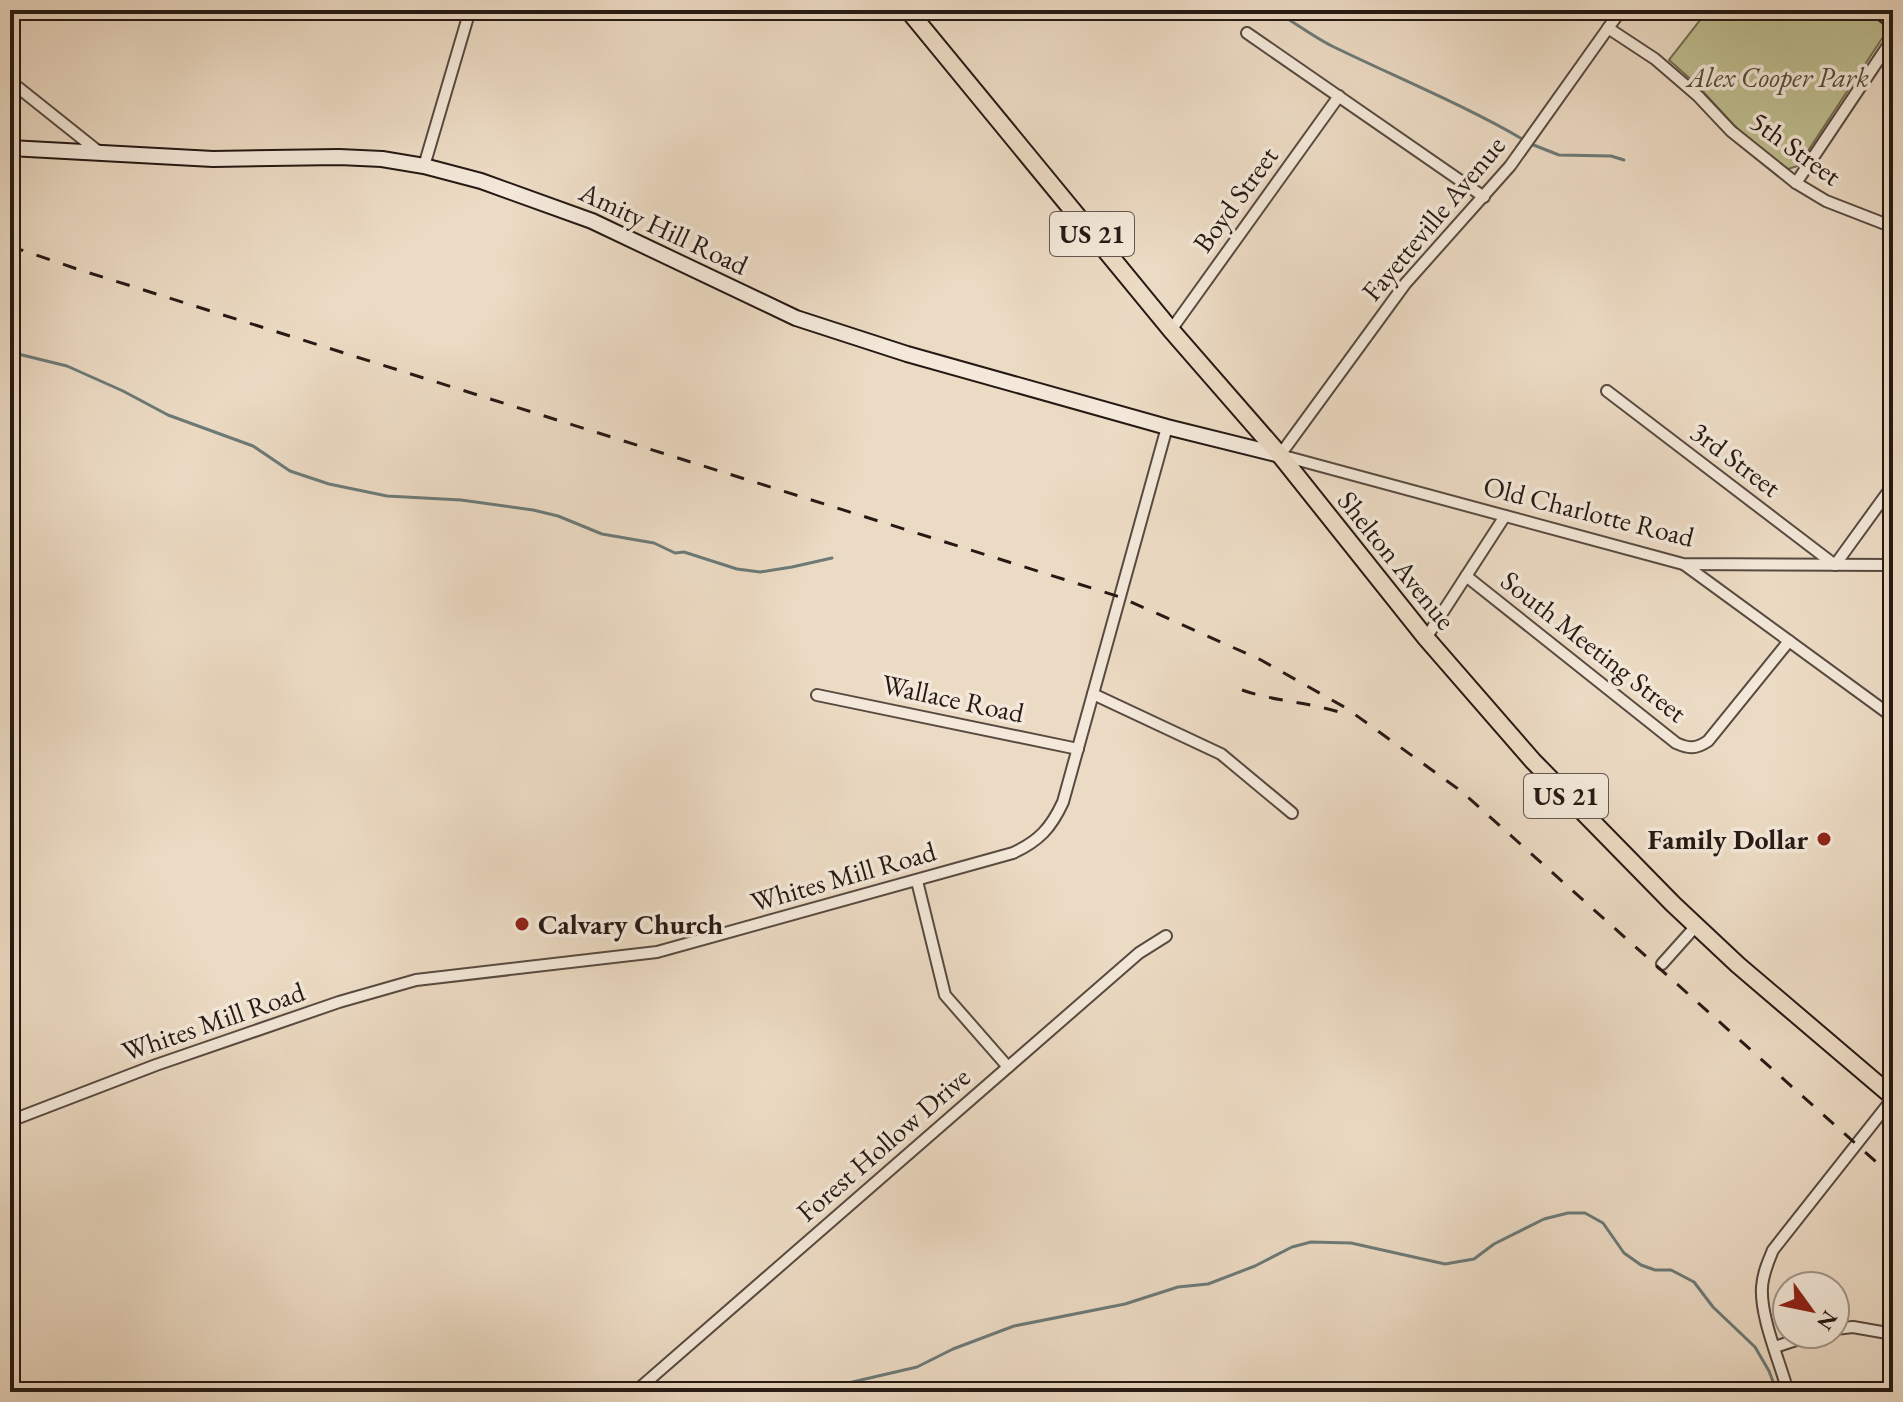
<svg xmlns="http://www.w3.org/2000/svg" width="1903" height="1402" font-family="'EB Garamond',serif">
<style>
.green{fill:#bebe90;stroke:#726c52;stroke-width:2}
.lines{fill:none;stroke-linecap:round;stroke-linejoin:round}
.stream{stroke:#6c7a78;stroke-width:3}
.street-casing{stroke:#584a40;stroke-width:14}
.secondary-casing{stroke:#261914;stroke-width:18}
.primary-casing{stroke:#261914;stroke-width:20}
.street{stroke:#f3e8d9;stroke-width:10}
.secondary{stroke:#f3e8d9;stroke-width:14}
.primary{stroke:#ecdbc4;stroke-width:16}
.rail{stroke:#261914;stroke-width:3;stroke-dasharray:14 14;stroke-linecap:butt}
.poi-dot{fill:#8f2418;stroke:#f3e8d9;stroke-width:3}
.labels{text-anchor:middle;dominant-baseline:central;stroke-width:7;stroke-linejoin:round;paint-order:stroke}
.shield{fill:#f3e8d9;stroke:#64574f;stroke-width:2}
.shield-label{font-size:26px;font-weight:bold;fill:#261914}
.park-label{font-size:28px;font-style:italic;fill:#544b39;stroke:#f3e8d9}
.street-label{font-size:28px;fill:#261914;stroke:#f3e8d9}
.poi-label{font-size:28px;font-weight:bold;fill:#261914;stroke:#f3e8d9;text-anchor:end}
</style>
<rect width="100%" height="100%" fill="#ecdbc4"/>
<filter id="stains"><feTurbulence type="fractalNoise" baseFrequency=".0025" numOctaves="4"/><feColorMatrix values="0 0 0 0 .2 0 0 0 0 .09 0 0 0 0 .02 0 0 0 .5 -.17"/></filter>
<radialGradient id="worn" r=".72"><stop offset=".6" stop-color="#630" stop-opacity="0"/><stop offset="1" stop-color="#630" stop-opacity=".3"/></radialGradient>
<!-- green -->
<polygon class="green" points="1708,10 1866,10 1885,23 1885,34 1798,166 1788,169 1745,137 1696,84 1669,60"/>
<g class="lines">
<!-- stream -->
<g class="stream">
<path d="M1273,10C1293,21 1316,39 1336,48C1398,78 1464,105 1524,140"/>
<polyline points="1531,144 1559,155 1611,156 1624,160"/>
<polyline points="10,352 67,366 123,391 168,415 253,446 290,471 329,484 387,496 461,500 533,510 558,516 602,534 654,543 675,553 684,552 737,569 760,572 792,567 832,558"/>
<polyline points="827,1392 848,1383 917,1367 953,1349 1014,1326 1125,1304 1178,1287 1208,1284 1255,1266 1292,1247 1311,1242 1351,1243 1445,1264 1474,1259 1494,1244 1544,1219 1568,1213 1585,1213 1603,1223 1624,1253 1641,1265 1655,1270 1671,1270 1694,1282 1713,1307 1755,1347 1769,1371 1777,1392"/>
</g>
<!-- street casing -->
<g class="street-casing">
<g id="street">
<polyline points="1621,10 1510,166 1405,284 1280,455 1683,564 1893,565"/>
<polyline points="1608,28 1655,59 1698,96 1731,131 1796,183 1826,201 1893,227"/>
<polyline points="1247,33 1484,197"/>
<polyline points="10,81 99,152"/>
<polyline points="424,166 470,10"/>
<polyline points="1796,183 1893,38"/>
<polyline points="1171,330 1339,96"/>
<polyline points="1607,391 1835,565 1893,485"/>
<polyline points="1685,565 1893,717"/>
<path d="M1466,576L1676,743C1689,749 1696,749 1708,741L1789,641"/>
<polyline points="1426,638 1505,516"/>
<polyline points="1093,694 1221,754 1292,813"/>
<polyline points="817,695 1078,749"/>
<polyline points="917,881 945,995 1008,1067"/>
<polyline points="1662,964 1696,926"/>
<path d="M10,1121L156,1065L339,1002L416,980L657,952L1013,853C1039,841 1051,828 1063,802L1167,427"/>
<polyline points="1835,1329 1853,1327 1893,1334"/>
<polyline points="1775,1347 1814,1334"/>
<polyline points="635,1392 1139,953 1166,936"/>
<path d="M1788,1392C1780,1362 1760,1317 1762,1287C1763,1273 1768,1262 1773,1250L1893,1098"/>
</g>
</g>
<!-- secondary casing -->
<g class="secondary-casing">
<g id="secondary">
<polyline points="1878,10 1893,21"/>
<polyline points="10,148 213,159 339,157 382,159 424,166 481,181 592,221 796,318 907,354 1167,427 1280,455"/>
</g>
</g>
<!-- primary casing -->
<g class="primary-casing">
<polyline id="primary" points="908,10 1171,330 1280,455 1426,638 1533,761 1673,904 1738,965 1893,1097"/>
</g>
<!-- street -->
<use href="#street" class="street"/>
<!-- secondary -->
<use href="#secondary" class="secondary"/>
<!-- primary -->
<use href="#primary" class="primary"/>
<!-- rail -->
<g class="rail">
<polyline points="10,246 77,269 1120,597 1261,660 1346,708 1461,791 1893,1177"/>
<path d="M1242,690C1273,701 1307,702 1339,712"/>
</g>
</g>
<!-- markers -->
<g class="poi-dot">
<circle cx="1824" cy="839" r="8"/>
<circle cx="522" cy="924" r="8"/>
</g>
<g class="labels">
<!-- shield labels -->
<g class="shield">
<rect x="1050" y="212" width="84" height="44" rx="6"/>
<rect x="1524" y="774" width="84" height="44" rx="6"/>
</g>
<g class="shield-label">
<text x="1092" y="234">US 21</text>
<text x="1566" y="796">US 21</text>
</g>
<!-- park labels -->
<g class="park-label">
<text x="1778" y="77">Alex Cooper Park</text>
</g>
<!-- street labels -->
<g class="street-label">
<text transform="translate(1796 148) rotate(36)">5th Street</text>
<text transform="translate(1235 199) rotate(-54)">Boyd Street</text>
<text transform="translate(1433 218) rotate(-50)">Fayetteville Avenue</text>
<text transform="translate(664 228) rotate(25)">Amity Hill Road</text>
<text transform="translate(1736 459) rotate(37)">3rd Street</text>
<text transform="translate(1589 511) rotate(14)">Old Charlotte Road</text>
<text transform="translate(1397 560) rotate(51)">Shelton Avenue</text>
<text transform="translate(1594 646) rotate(38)">South Meeting Street</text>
<text transform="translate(953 698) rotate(12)">Wallace Road</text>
<text transform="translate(843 876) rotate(-16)">Whites Mill Road</text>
<text transform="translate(213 1021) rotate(-19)">Whites Mill Road</text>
<text transform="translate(883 1144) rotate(-41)">Forest Hollow Drive</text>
</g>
<!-- poi labels -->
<g class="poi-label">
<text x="1808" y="839">Family Dollar</text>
<text x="538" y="924" text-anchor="start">Calvary Church</text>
</g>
</g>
<!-- margin -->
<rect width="1903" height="1402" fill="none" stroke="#ecdbc4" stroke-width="40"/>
<rect x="12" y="12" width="1879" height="1378" fill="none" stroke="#261914" stroke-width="4"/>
<rect x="20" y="20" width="1863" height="1362" fill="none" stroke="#261914" stroke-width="2"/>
<!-- north arrow -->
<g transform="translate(1811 1310) rotate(123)"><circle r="38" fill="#f3e8d9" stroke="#a1958a" stroke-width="2"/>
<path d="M0-6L14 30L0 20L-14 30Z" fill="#8f2418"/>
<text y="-12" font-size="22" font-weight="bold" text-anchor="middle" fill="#261914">N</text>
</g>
<rect width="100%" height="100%" filter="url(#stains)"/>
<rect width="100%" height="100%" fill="url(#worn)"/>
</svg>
